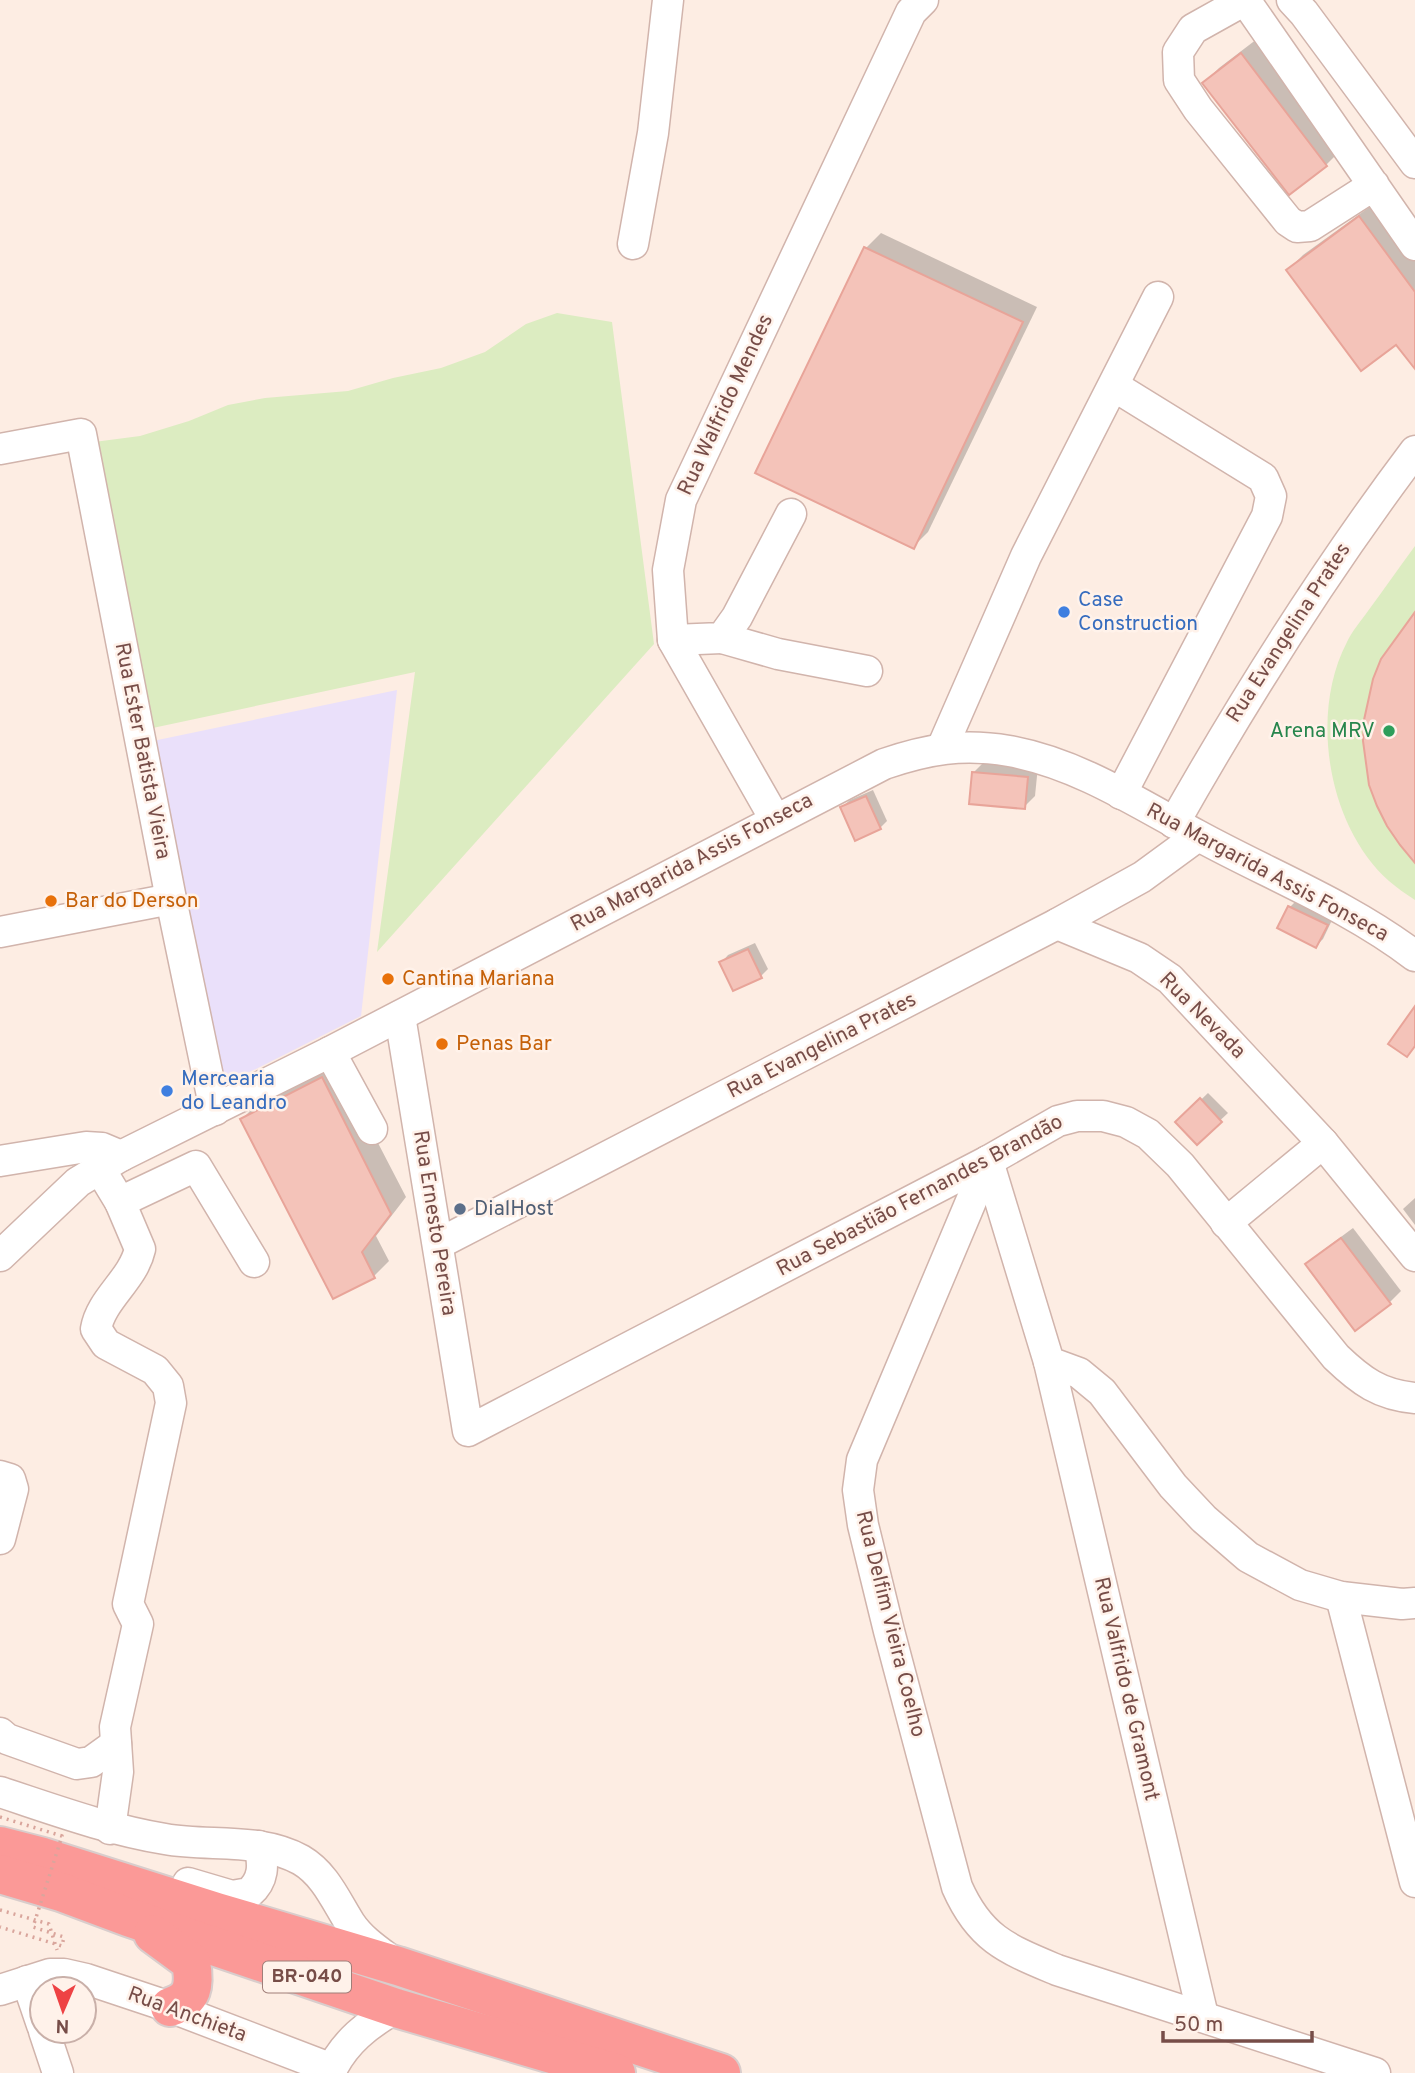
<svg xmlns="http://www.w3.org/2000/svg" width="1415" height="2073" font-family="Overpass,sans-serif">
<style>
.education{fill:#eae0fa}
.green{fill:#dcecc1}
.shadow{fill:#0003}
.building{fill:#f4c3b9;stroke:#e8a499;stroke-width:2}
.lines{fill:none;stroke-linecap:round;stroke-linejoin:round}
.minor-casing{stroke:#d1b4ac;stroke-width:33}
.highway-casing{stroke:#d9cdcc;stroke-width:42}
.path{stroke:#d9a59c;stroke-width:3.5;stroke-dasharray:2 5;stroke-linecap:butt}
.minor{stroke:#fff;stroke-width:30}
.highway{stroke:#fb9997;stroke-width:38}
.path-bridge{stroke:#d9a59c;stroke-width:3.5;stroke-dasharray:2 5;stroke-linecap:butt}
.shop-dot{fill:#3f7fe0;stroke:#fff2ea;stroke-width:2.5}
.leisure-dot{fill:#2e9e5b;stroke:#fff2ea;stroke-width:2.5}
.food-dot{fill:#e8710a;stroke:#fff2ea;stroke-width:2.5}
.service-dot{fill:#5c6f8a;stroke:#fff2ea;stroke-width:2.5}
.labels{text-anchor:middle;dominant-baseline:central;stroke-width:5;stroke-linejoin:round;paint-order:stroke}
.shield{fill:#fff2ea;stroke:#a07e79;stroke-width:2}
.shield-label{font-size:19px;font-weight:bold;fill:#774d48}
.street-label{font-size:21px;fill:#774d48;stroke:#fff2ea}
.shop-label{font-size:21px;fill:#366cbe;stroke:#fff2ea;text-anchor:start}
.leisure-label{font-size:21px;fill:#27864d;stroke:#fff2ea;text-anchor:end}
.food-label{font-size:21px;fill:#c56008;stroke:#fff2ea;text-anchor:start}
.service-label{font-size:21px;fill:#4e5e75;stroke:#fff2ea;text-anchor:start}
</style>
<rect width="100%" height="100%" fill="#fdede3"/>
<!-- education -->
<polygon class="education" points="397,690 361,1016 220,1087 148,742"/>
<!-- green -->
<g class="green">
<polygon points="557,313 612,322 654,644 377,952 415,672 148,729 94,442 140,436 189,421 228,405 265,398 348,391 393,378 441,368 485,352 526,324"/>
<path d="M1415,546V900C1406,894 1397,888 1389,881C1328,827 1309,714 1347,642C1352,631 1361,621 1368,611C1384,589 1399,568 1415,546Z"/>
</g>
<!-- shadow -->
<g class="shadow">
<polygon points="1257,39 1341,150 1326,165 1204,83 1219,68"/>
<polygon points="1375,203 1415,257 1415,349 1397,343 1288,270 1303,255"/>
<polygon points="881,233 1037,307 928,532 913,547 757,473 866,248"/>
<polygon points="985,761 1038,766 1035,796 1024,807 974,772"/>
<polygon points="873,790 887,821 880,828 842,807 850,800"/>
<polygon points="1297,900 1333,918 1323,939 1316,946 1279,928 1290,907"/>
<polygon points="755,943 768,969 761,976 721,963 728,955"/>
<polygon points="337,1064 406,1197 376,1236 389,1261 374,1276 334,1297 242,1119 257,1104"/>
<polygon points="1208,1093 1228,1113 1197,1142 1178,1122"/>
<polygon points="1415,1198 1415,1225 1403,1209"/>
<polygon points="1353,1228 1401,1291 1390,1302 1355,1328 1307,1265 1318,1254"/>
</g>
<!-- building -->
<g class="building">
<polygon points="1241,53 1327,166 1289,195 1202,83"/>
<polygon points="1359,216 1415,292 1415,369 1396,345 1361,371 1286,270"/>
<polygon points="864,247 1023,322 914,549 755,473"/>
<polygon points="1415,612 1415,863 1400,845 1387,826 1377,806 1369,785 1363,741 1364,720 1373,679 1381,659"/>
<polygon points="972,772 1028,777 1025,809 969,804"/>
<polygon points="866,796 881,829 855,841 840,807"/>
<polygon points="1288,906 1328,925 1316,948 1277,928"/>
<polygon points="748,949 762,978 733,991 719,962"/>
<polygon points="1415,1006 1415,1046 1407,1057 1388,1044"/>
<polygon points="322,1077 391,1214 362,1252 375,1278 333,1299 240,1119"/>
<polygon points="1200,1098 1222,1122 1197,1145 1175,1122"/>
<polygon points="1341,1238 1391,1304 1355,1331 1305,1264"/>
</g>
<g class="lines">
<!-- minor casing -->
<g class="minor-casing">
<g id="minor">
<polyline points="1292,0 1304,13 1415,163"/>
<polyline points="1374,185 1310,226 1297,227 1288,221 1198,109 1179,80 1178,52 1193,29 1245,0 1415,245"/>
<polyline points="633,244 653,133 668,0"/>
<polyline points="1114,386 1263,478 1271,496 1267,516 1121,794"/>
<polyline points="0,449 81,434 171,899 215,1110"/>
<polyline points="722,638 778,654 867,671"/>
<polyline points="673,640 722,638 737,617 791,514"/>
<polyline points="942,748 1026,556 1158,297"/>
<polyline points="775,819 673,640 668,570 681,500 911,12 923,0"/>
<path d="M1174,823C1247,694 1326,569 1415,451"/>
<polyline points="1057,924 1139,958 1170,979 1323,1143 1415,1256"/>
<polyline points="0,932 171,899"/>
<path d="M400,1016L468,1431L988,1161L1058,1121L1077,1116H1103L1126,1122L1148,1134L1180,1165L1336,1357C1361,1381 1380,1395 1415,1398"/>
<polyline points="330,1052 372,1129"/>
<polyline points="0,1161 86,1147 102,1148 121,1156"/>
<path d="M988,1161L862,1460L858,1490L863,1525L889,1631L957,1887C980,1939 1007,1949 1057,1970L1375,2073"/>
<polyline points="988,1161 1049,1362 1079,1373 1102,1392 1173,1486 1204,1519 1248,1557 1300,1585 1341,1597 1402,1604 1415,1603"/>
<path d="M100,1169L120,1202L140,1249C133,1280 101,1299 96,1329L106,1344L155,1370L168,1386L171,1403L128,1604L138,1624L115,1727L118,1772L110,1829"/>
<polyline points="120,1202 196,1166 254,1262"/>
<polyline points="1226,1223 1323,1143"/>
<polyline points="438,1244 1057,924 1142,877 1198,836"/>
<path d="M0,1256L78,1182L121,1156L330,1052L884,764C928,749 963,743 1009,751C1077,763 1138,803 1197,835C1270,875 1348,905 1415,956"/>
<polyline points="1049,1362 1203,2016"/>
<polyline points="0,1476 10,1479 13,1489 0,1539"/>
<polyline points="1341,1597 1415,1882"/>
<polyline points="0,1733 7,1739 77,1764 91,1762 116,1744"/>
<path d="M0,1792C55,1810 106,1829 165,1839C209,1847 260,1837 301,1860C325,1874 336,1901 350,1923C360,1938 374,1948 389,1959"/>
<path d="M188,1883L232,1896L249,1893C264,1880 264,1865 259,1846"/>
<polyline points="27,1981 42,2025"/>
<polyline points="0,1990 50,1974 64,1974 86,1979 170,2007 332,2069"/>
<polyline points="44,2031 58,2073"/>
<path d="M330,2073C344,2042 368,2024 396,2008"/>
</g>
</g>
<!-- highway casing -->
<g class="highway-casing">
<g id="highway">
<polyline points="0,1846 43,1857 217,1912 398,1966 721,2073"/>
<polyline points="0,1874 61,1892 128,1917 396,2008 616,2073"/>
<path d="M153,1934L191,1962C195,1985 194,1999 170,2007"/>
</g>
</g>
<!-- path -->
<polyline class="path" points="0,1910 49,1924 57,1950"/>
<!-- minor -->
<use href="#minor" class="minor"/>
<!-- highway -->
<use href="#highway" class="highway"/>
<!-- path-bridge -->
<polyline class="path-bridge" points="0,1817 62,1836 33,1927 64,1937 62,1946 0,1927"/>
</g>
<!-- markers -->
<g class="shop-dot">
<circle cx="1064" cy="612" r="7"/>
<circle cx="167" cy="1091" r="7"/>
</g>
<circle class="leisure-dot" cx="1389" cy="731" r="7"/>
<g class="food-dot">
<circle cx="51" cy="901" r="7"/>
<circle cx="388" cy="979" r="7"/>
<circle cx="442" cy="1044" r="7"/>
</g>
<circle class="service-dot" cx="460" cy="1209" r="7"/>
<g class="labels">
<!-- shield labels -->
<rect class="shield" x="263" y="1961.5" width="88" height="31" rx="5"/>
<g class="shield-label">
<text x="307" y="1977">BR-040</text>
</g>
<!-- street labels -->
<g class="street-label">
<text transform="translate(726 405) rotate(-65)">Rua Walfrido Mendes</text>
<text transform="translate(1289 633) rotate(-57)">Rua Evangelina Prates</text>
<text transform="translate(142 751) rotate(79)">Rua Ester Batista Vieira</text>
<text transform="translate(692 863) rotate(-28)">Rua Margarida Assis Fonseca</text>
<text transform="translate(1267 873) rotate(28)">Rua Margarida Assis Fonseca</text>
<text transform="translate(1202 1016) rotate(45)">Rua Nevada</text>
<text transform="translate(822 1046) rotate(-27)">Rua Evangelina Prates</text>
<text transform="translate(920 1196) rotate(-28)">Rua Sebastião Fernandes Brandão</text>
<text transform="translate(434 1223) rotate(81)">Rua Ernesto Pereira</text>
<text transform="translate(890 1624) rotate(76)">Rua Delfim Vieira Coelho</text>
<text transform="translate(1126 1689) rotate(77)">Rua Valfrido de Gramont</text>
<text transform="translate(187 2015) rotate(20)">Rua Anchieta</text>
</g>
<!-- shop labels -->
<g class="shop-label">
<text x="1078" y="600">Case<tspan x="1078" dy="24">Construction</tspan></text>
<text x="181" y="1079">Mercearia<tspan x="181" dy="24">do Leandro</tspan></text>
</g>
<!-- leisure labels -->
<g class="leisure-label">
<text x="1375" y="731">Arena MRV</text>
</g>
<!-- food labels -->
<g class="food-label">
<text x="65" y="901">Bar do Derson</text>
<text x="402" y="979">Cantina Mariana</text>
<text x="456" y="1044">Penas Bar</text>
</g>
<!-- service labels -->
<g class="service-label">
<text x="474" y="1209">DialHost</text>
</g>
</g>
<!-- north arrow -->
<g transform="translate(63 2010) rotate(182)"><circle r="33" fill="#fff2ea" stroke="#c9b0a9" stroke-width="2"/>
<path d="M0-5L12 26L0 18L-12 26Z" fill="#ee4244"/>
<text y="-10" font-size="19" font-weight="bold" text-anchor="middle" fill="#774d48">N</text>
</g>
<!-- scale -->
<path d="M1163 2031v10h149v-10" fill="none" stroke="#774d48" stroke-width="3.5"/>
<text x="1174" y="2031" font-size="21" fill="#774d48" stroke="#fff2ea" stroke-width="5" paint-order="stroke">50 m</text>
</svg>
